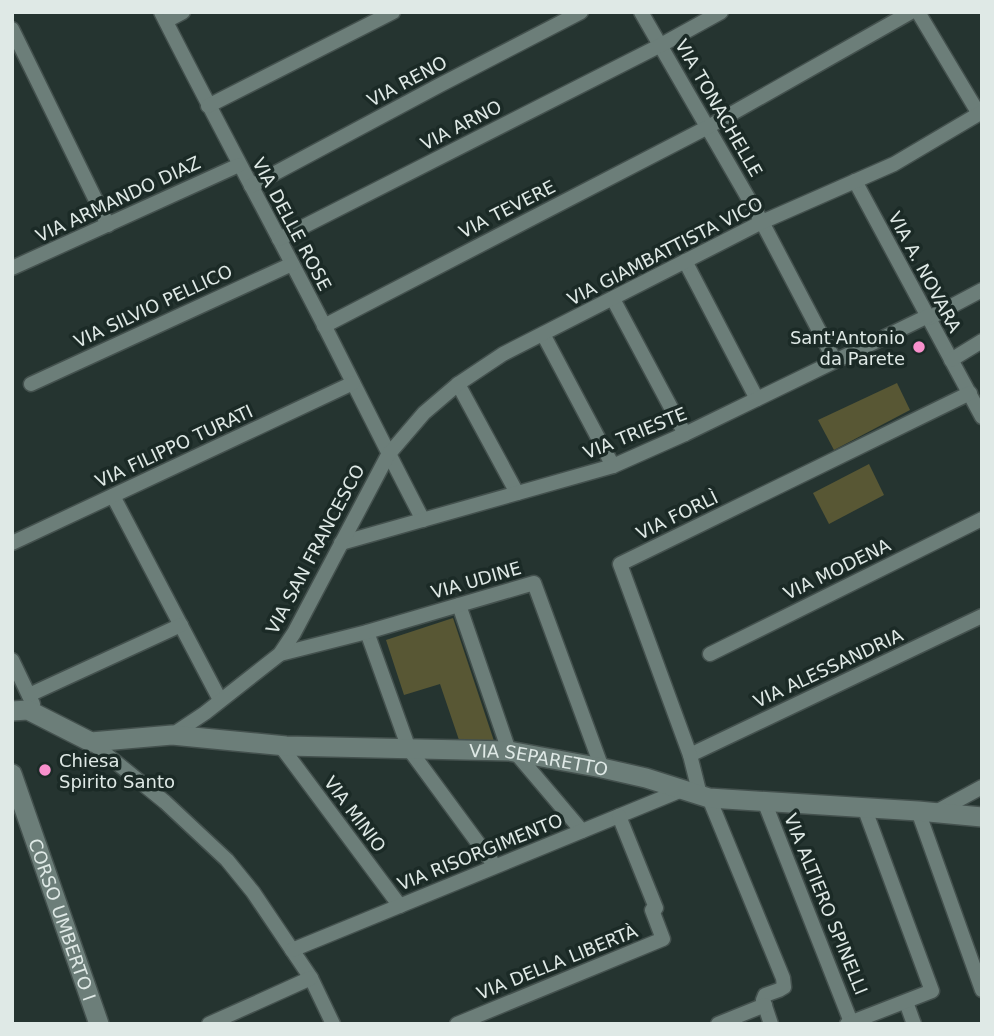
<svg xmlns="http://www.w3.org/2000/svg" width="994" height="1036" font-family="'DejaVu Sans',sans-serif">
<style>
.green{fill:#585734}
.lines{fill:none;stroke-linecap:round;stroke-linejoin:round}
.street-casing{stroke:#44514e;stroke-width:17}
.secondary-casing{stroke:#44514e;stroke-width:22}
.street{stroke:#6c7e79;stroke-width:14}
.secondary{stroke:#6c7e79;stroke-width:19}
.poi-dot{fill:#f890cc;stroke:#1b2a26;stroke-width:2.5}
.labels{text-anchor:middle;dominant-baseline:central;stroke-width:7;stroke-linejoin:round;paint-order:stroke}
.street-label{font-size:18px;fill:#dfe9e6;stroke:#1b2a26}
.poi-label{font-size:18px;fill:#dfe9e6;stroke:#1b2a26;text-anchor:end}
</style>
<rect width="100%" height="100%" fill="#253430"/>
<!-- green -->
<g class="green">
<polygon points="897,383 910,410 834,450 818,420"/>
<polygon points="869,464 884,495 829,524 813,493"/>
<polygon points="453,618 495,744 460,743 440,684 404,695 386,640"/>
</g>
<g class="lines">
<!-- street casing -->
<g class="street-casing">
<g id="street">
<path d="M161,12C214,117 270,220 324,325C357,390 389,455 423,520"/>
<polyline points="641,12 762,222 835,361"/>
<polyline points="918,12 979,114"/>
<polyline points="166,21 183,12"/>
<polyline points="12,29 108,225"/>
<polyline points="208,106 393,12"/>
<polyline points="855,181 982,417"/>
<polyline points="251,186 440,85 581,12"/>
<polyline points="279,239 661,45 721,12"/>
<polyline points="685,261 757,399"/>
<polyline points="12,268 239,165"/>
<polyline points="613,299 685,434"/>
<polyline points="929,318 982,290"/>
<polyline points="324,326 708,127 911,12"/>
<polyline points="543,334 613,466"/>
<polyline points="951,360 982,341"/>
<polyline points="31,384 292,264"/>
<polyline points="458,384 517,493"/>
<polyline points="113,496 218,696"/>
<polyline points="12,543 353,383"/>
<polyline points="341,543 613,466 685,434 928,316"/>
<polyline points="459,605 509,751"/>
<polyline points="367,632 409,749 495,866"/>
<polyline points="280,654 367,632 534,583 602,768"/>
<polyline points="710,654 982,519"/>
<polyline points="12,660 33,704"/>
<polyline points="29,695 181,625"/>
<polyline points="172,735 205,713 280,654 294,633 388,455 424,413 458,384 503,354 762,222 894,164 982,112"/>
<polyline points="91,742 165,802 227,860 253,892 311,978 333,1024"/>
<polyline points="280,745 400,906"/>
<polyline points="515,752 582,831"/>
<polyline points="690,755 982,616"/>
<polyline points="700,795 690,755 620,564 970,393"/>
<polyline points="709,798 783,978 784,987 779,990 765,995 763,1000 771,1024"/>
<polyline points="764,801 851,1022"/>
<polyline points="918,811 982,990"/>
<polyline points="936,812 982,787"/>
<polyline points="292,950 682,790"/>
<polyline points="906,1002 914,1024"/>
<polyline points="209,1024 311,978"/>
<polyline points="457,1024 663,939 652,910 656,908 619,816"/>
<polyline points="718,1024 765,1005"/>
<polyline points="847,1024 932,991 864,807"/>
</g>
</g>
<!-- secondary casing -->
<g class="secondary-casing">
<g id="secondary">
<path id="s1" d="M12,711L28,710L91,742L172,735L286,746L509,751L602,768L646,778L709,798L918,811L982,817"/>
<path id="s2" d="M12,774L99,1024"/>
</g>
</g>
<!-- street -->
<use href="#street" class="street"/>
<!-- secondary -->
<use href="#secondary" class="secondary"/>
</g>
<!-- markers -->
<g class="poi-dot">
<circle cx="919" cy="347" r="7"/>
<circle cx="45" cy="770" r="7"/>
</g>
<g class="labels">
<!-- street labels -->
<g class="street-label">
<text transform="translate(407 81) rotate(-28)">VIA RENO</text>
<text transform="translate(719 108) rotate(60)">VIA TONACHELLE</text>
<text transform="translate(461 125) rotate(-27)">VIA ARNO</text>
<text transform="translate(118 199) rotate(-25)">VIA ARMANDO DIAZ</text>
<text transform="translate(507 209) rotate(-27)">VIA TEVERE</text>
<text transform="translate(292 224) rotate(62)">VIA DELLE ROSE</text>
<text transform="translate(665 251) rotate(-27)">VIA GIAMBATTISTA VICO</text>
<text transform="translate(925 272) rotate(62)">VIA A. NOVARA</text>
<text transform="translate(153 306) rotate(-25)">VIA SILVIO PELLICO</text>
<text transform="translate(635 433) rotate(-22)">VIA TRIESTE</text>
<text transform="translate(174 446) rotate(-25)">VIA FILIPPO TURATI</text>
<text transform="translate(677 515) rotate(-26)">VIA FORLÌ</text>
<text transform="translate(315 549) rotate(-62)">VIA SAN FRANCESCO</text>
<text transform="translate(837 569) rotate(-26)">VIA MODENA</text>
<text transform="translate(476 580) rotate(-16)">VIA UDINE</text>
<text transform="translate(828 668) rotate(-25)">VIA ALESSANDRIA</text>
<text stroke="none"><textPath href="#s1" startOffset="536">VIA SEPARETTO</textPath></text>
<text transform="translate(355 814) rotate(53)">VIA MINIO</text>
<text transform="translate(480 852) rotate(-22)">VIA RISORGIMENTO</text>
<text transform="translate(826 904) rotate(68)">VIA ALTIERO SPINELLI</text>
<text stroke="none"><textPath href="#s2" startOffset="154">CORSO UMBERTO I</textPath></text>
<text transform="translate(557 962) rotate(-22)">VIA DELLA LIBERTÀ</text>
</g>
<!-- poi labels -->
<g class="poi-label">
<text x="905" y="337">Sant'Antonio<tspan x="905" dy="21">da Parete</tspan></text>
<text x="59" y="760" text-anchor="start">Chiesa<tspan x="59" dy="21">Spirito Santo</tspan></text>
</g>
</g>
<!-- border -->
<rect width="994" height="1036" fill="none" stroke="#dfe9e6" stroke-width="28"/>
</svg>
